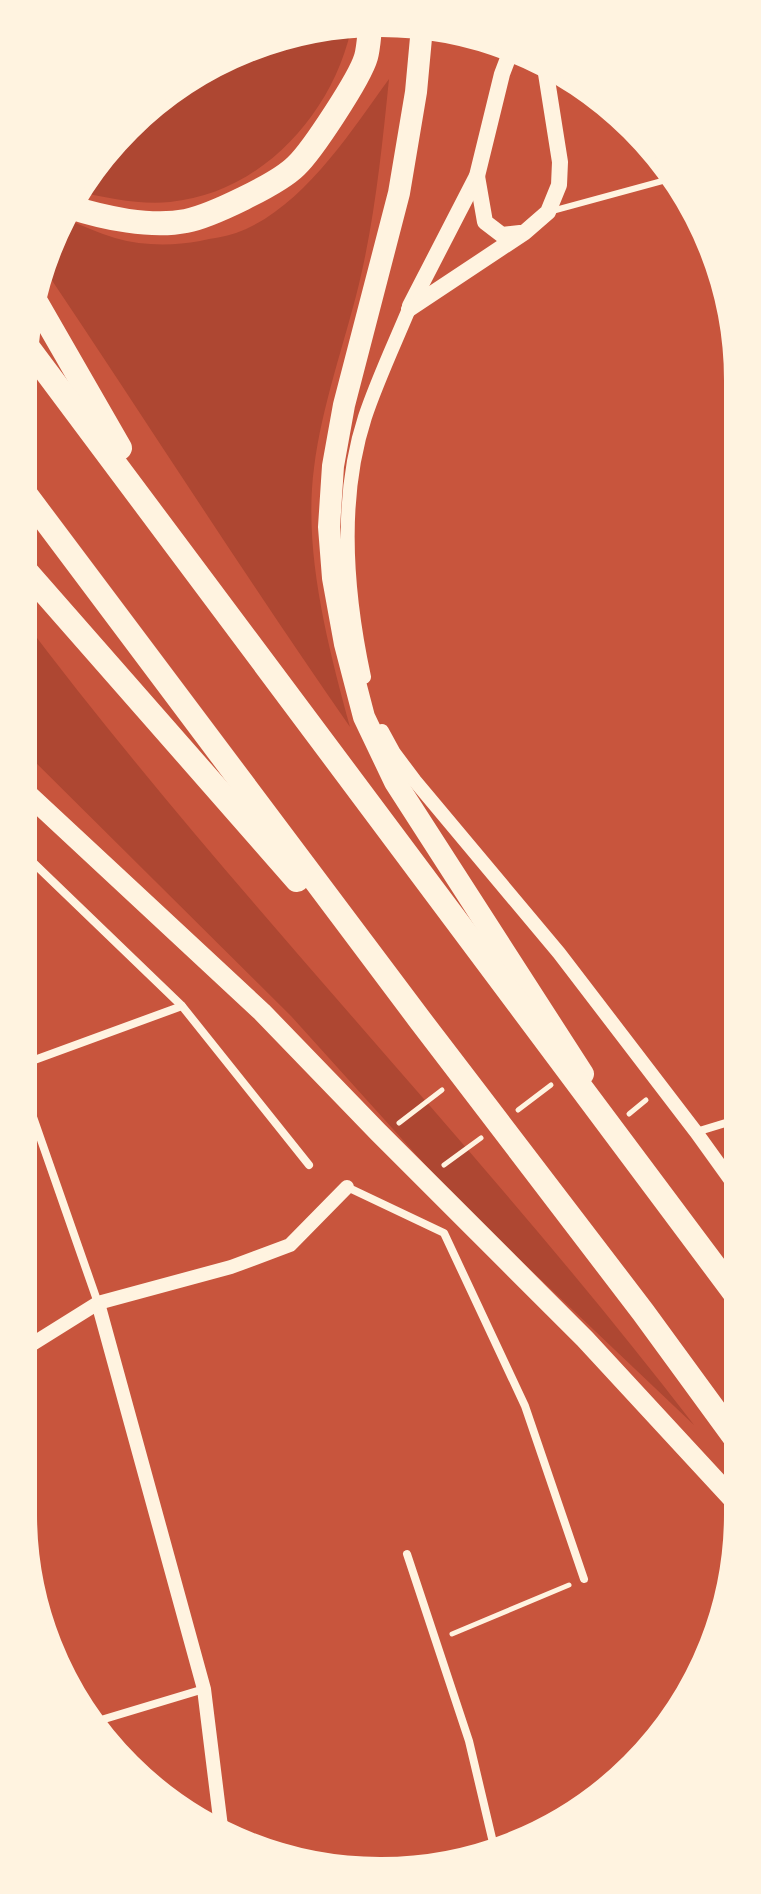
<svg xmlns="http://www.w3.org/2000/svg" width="761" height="1894" font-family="Montserrat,sans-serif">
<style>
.green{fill:#ae4732}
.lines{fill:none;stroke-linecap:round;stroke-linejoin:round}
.path{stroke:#fff3e0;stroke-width:5}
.service{stroke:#fff3e0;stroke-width:6}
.minor{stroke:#fff3e0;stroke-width:8}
.tertiary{stroke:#fff3e0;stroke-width:14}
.secondary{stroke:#fff3e0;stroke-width:16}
.primary{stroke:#fff3e0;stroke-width:20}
.trunk{stroke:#fff3e0;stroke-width:22}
.motorway{stroke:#fff3e0;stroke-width:24}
.rim{fill:none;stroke:#fff3e0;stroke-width:10}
</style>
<rect width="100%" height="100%" fill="#c8553d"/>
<!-- green -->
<g class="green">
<path d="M353,20C337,109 264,193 170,202C140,205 108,198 79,192L108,142L220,56Z"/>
<path d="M389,79C382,148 375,217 359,284C344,345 322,405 314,468C303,552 328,646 350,727C243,573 143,416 39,261L64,218C81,225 98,233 115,238C143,246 172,246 200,241C212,238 225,237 236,233C301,210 350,133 389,79Z"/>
<path d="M18,613C230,895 480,1146 694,1425L457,1200L291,1016L18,745Z"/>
</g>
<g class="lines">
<!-- path -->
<g class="path">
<polyline points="518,1110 551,1085"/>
<polyline points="629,1114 646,1100"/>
<polyline points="399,1123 442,1090"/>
<polyline points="444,1165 481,1138"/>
<polyline points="452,1634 569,1585"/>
</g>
<!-- service -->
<polyline class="service" points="552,211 677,177"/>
<!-- minor -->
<g class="minor">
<polyline points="18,848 182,1006 309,1165"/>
<polyline points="18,1066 182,1006"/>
<polyline points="18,1074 98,1303"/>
<polyline points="696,1132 742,1118"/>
<polyline points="347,1187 444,1233 525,1406 584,1579"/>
<polyline points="407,1554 469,1741 495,1851"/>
<polyline points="91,1723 204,1689"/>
</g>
<!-- tertiary -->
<g class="tertiary">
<path d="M364,677C346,593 338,500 365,417C377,381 394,345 409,309"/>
<polyline points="382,731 394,753 415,781 559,953 696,1132 742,1196"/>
<polyline points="98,1303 204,1689 222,1835"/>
<polyline points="18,1353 98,1303 231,1267 290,1245 347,1187"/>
</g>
<!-- secondary -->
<g class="secondary">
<polyline points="477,176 485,222 502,235 520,233"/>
<polyline points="410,306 477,176 502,74 513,45"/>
<polyline points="409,309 525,232 548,212 559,185 560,162 544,61"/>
</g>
<!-- primary -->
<polyline class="primary" points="18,785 262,1012 378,1132 585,1339 743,1510"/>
<!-- trunk -->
<polyline class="trunk" points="422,27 416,92 399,193 344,405 333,466 329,527 333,578 345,644 364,717 395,782 583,1074"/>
<!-- motorway -->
<g class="motorway">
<path d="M70,207C104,218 151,228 186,221C211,216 278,184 296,166C312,151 360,78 366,57C369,46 369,33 371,21"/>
<polyline points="32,295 120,448"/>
<polyline points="24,342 742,1303"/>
<polyline points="18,484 420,1020 643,1312 743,1449"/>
<polyline points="18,562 297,880"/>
</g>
</g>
<!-- crop -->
<path d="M0 0H761V1894H0ZM380 32H381A348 348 0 0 1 729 380V1514A348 348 0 0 1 381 1862H380A348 348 0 0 1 32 1514V380A348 348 0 0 1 380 32Z" fill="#fff3e0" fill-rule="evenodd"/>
<path class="rim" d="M380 32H381A348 348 0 0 1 729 380V1514A348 348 0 0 1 381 1862H380A348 348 0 0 1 32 1514V380A348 348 0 0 1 380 32Z"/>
</svg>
